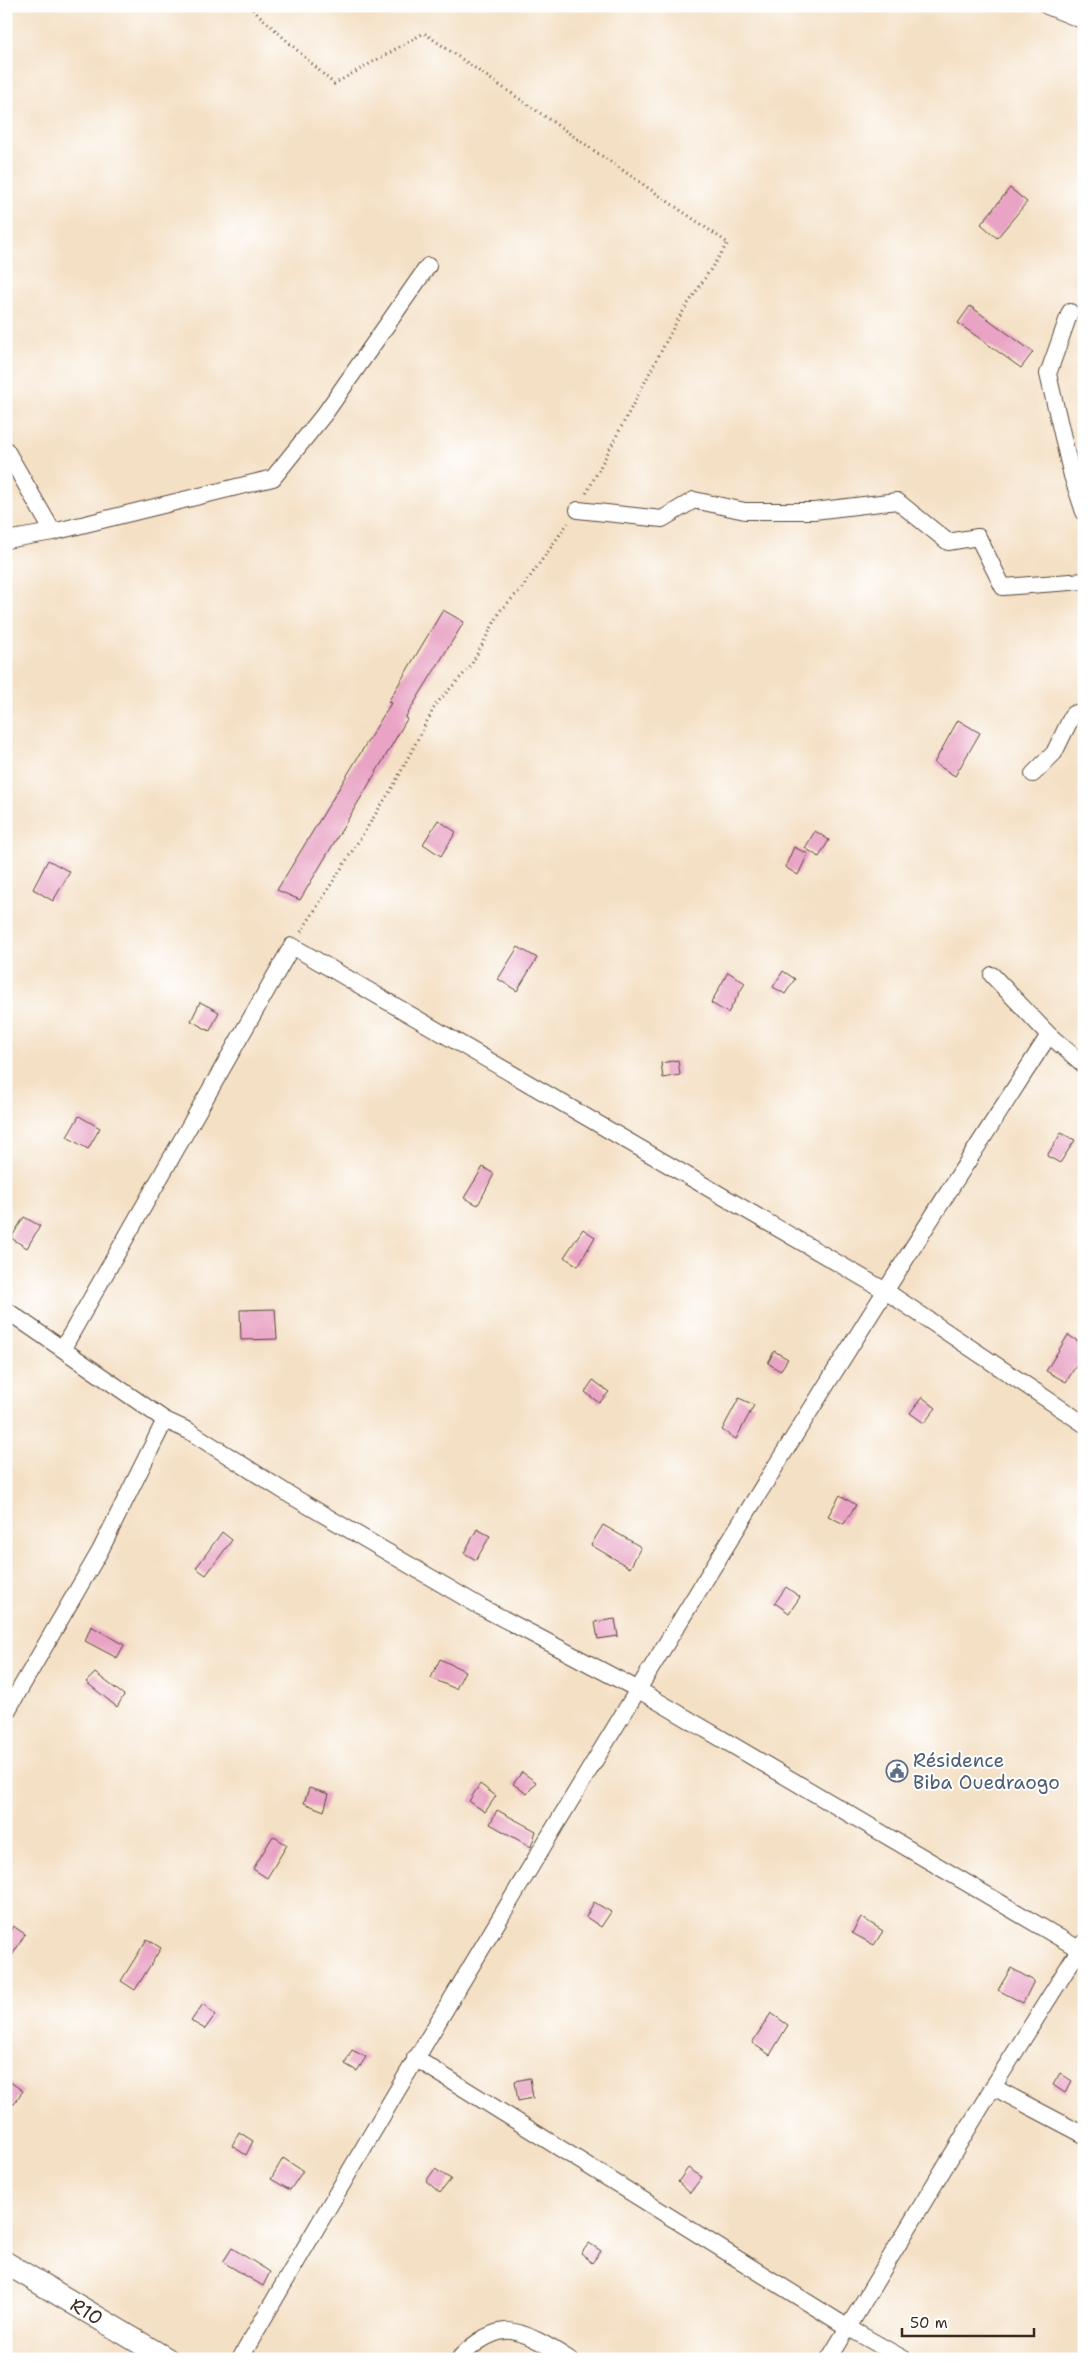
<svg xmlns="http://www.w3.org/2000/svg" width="1090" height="2365" font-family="'Shantell Sans',sans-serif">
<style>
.building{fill:#e9a4c5}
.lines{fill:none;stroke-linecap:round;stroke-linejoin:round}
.street-casing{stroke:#574537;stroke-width:18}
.secondary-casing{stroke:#574537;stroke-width:24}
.path{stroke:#574537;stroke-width:3;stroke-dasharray:1 4;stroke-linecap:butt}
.street{stroke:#fff;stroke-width:16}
.secondary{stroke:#fff;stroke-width:22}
.labels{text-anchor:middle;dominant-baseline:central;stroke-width:4;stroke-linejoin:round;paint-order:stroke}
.service-label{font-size:19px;fill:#4e5e75;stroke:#fff;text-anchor:start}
.street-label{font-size:19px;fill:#3b2a1e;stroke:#fff}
</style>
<rect width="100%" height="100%" fill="#fff"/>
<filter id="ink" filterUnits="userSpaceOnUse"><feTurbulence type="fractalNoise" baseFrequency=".02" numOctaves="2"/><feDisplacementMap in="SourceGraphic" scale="10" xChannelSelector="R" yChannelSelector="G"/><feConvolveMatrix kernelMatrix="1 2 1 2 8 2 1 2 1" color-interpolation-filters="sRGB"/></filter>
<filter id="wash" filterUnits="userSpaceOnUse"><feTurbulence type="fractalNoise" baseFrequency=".0096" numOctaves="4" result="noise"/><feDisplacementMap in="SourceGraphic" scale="20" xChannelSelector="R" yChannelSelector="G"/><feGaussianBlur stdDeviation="1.12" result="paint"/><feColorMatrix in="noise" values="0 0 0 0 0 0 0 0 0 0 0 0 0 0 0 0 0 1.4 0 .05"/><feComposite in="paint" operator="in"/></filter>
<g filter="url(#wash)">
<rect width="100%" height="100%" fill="#f4e0c5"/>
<g id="blocks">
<!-- building -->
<g class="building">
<polygon points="1010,188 1027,202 997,238 981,224"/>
<polygon points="970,306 1033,352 1021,368 958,323"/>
<polygon points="443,610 464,622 405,718 407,719 385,757 300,900 277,890 391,703 388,702"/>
<polygon points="958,720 980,733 955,776 934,763"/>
<polygon points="438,820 456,832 441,856 423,844"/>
<polygon points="815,831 829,840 819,857 805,848"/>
<polygon points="794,847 808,854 798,875 785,867"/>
<polygon points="48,860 70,872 53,901 33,889"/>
<polygon points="518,947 537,958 517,991 498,979"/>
<polygon points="783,971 795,979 785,994 773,987"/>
<polygon points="728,972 745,983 728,1013 711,1003"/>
<polygon points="200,1002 219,1012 210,1031 191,1021"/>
<polygon points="678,1060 680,1075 663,1078 661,1063"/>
<polygon points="79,1116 100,1128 88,1149 67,1137"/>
<polygon points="1061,1133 1075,1140 1060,1163 1047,1156"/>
<polygon points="483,1167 494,1174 478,1205 464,1198"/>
<polygon points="24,1217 40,1226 27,1248 11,1238"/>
<polygon points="583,1229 595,1237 578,1266 564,1257"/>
<polygon points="275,1309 277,1339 241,1340 240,1310"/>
<polygon points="1068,1335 1084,1345 1084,1353 1066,1382 1046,1371"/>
<polygon points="774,1351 788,1359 780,1371 768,1363"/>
<polygon points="593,1380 609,1392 599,1403 585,1392"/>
<polygon points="922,1397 936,1408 924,1423 910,1413"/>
<polygon points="739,1398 754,1405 736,1439 722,1430"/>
<polygon points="840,1495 856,1505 844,1524 828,1516"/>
<polygon points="603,1525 641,1547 630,1568 591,1545"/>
<polygon points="477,1529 490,1536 476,1560 464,1553"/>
<polygon points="222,1532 232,1540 206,1575 196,1568"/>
<polygon points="786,1587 800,1597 789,1613 775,1603"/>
<polygon points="615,1619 618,1636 598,1639 595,1622"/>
<polygon points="91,1626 124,1645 117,1658 85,1641"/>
<polygon points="440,1659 465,1671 456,1689 431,1678"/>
<polygon points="95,1673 124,1695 117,1707 86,1682"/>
<polygon points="522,1772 536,1782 527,1794 513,1784"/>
<polygon points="480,1784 496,1796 485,1812 469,1801"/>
<polygon points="309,1788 329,1794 324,1811 304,1803"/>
<polygon points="497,1810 536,1831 531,1847 490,1824"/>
<polygon points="273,1836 287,1845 267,1878 253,1869"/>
<polygon points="594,1902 611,1912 601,1927 586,1917"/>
<polygon points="861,1917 883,1931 874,1945 852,1933"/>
<polygon points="13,1926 25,1934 6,1966 6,1938"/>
<polygon points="147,1939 161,1948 135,1990 121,1981"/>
<polygon points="1011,1968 1034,1981 1023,2003 998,1990"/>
<polygon points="203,2004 215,2015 205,2029 191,2021"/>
<polygon points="771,2013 788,2025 770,2055 752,2043"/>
<polygon points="352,2050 366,2057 357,2071 345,2064"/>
<polygon points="1060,2073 1072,2081 1065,2093 1053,2085"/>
<polygon points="530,2078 533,2098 518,2101 515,2081"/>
<polygon points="6,2079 23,2091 6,2114"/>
<polygon points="239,2132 253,2141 246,2155 232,2146"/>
<polygon points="283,2158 303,2171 290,2190 271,2179"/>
<polygon points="688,2168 702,2177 690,2193 678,2182"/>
<polygon points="435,2169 451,2179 440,2193 426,2181"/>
<polygon points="589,2243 601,2251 592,2263 581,2254"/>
<polygon points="232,2248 270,2272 263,2286 223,2262"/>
</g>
</g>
</g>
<g filter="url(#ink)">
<use href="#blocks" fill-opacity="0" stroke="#574537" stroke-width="1"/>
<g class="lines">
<!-- street casing -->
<g class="street-casing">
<g id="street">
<polyline points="1047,6 1084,21"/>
<polyline points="1070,312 1048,374 1072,476 1084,512"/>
<polyline points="6,450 53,532"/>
<polyline points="578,510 662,519 694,500 745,511 814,511 897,501 948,542 978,537 1003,587 1084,581"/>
<polyline points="6,540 53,532 273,478 326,412 428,266"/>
<polyline points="1033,774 1054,753 1073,714 1084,711"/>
<polyline points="992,975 1049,1035 1084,1065"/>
<polyline points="6,1310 165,1420 189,1431 290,1495 481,1607 637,1689 1084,1952"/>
<polyline points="63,1348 292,946 884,1290 1084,1424"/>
<polyline points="6,1713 100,1551 165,1420"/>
<polyline points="415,2058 847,2327 904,2359"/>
<polyline points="993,2087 1084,2135"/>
<path d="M240,2359C500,1911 768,1469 1049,1035"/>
<path d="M459,2359C469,2347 489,2332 505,2331C522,2329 555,2350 569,2359"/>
<polyline points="829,2359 993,2087 1084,1942"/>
</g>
</g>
<!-- secondary casing -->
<g class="secondary-casing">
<g id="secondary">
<path id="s1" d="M6,2263L167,2359"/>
</g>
</g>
<!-- path -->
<g class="path">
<polyline points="249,6 334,84 424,33 728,243 678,319 586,494"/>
<polyline points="301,932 394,785 436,704 470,667 501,610 522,588 568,523"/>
</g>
<!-- street -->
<use href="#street" class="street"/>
<!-- secondary -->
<use href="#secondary" class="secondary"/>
</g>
</g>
<!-- icons -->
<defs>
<g id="civic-ring" transform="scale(1.125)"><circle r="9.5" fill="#fff" stroke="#5c6f8a" stroke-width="1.5"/><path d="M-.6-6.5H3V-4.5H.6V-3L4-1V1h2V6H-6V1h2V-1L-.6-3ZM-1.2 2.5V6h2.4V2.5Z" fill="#5c6f8a"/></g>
</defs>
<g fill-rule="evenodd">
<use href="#civic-ring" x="897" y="1771"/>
</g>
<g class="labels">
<!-- service labels -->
<g class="service-label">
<text x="913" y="1760">Résidence<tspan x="913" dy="22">Biba Ouedraogo</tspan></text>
</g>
<!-- street labels -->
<g class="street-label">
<text stroke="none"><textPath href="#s1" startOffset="94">R10</textPath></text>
</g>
</g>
<!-- margin -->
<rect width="1090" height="2365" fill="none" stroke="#fff" stroke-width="25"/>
<!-- scale -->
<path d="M902 2328v8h132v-8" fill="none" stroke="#3b2a1e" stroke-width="2.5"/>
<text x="910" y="2328" font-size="15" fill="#3b2a1e" stroke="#ffffff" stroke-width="4" paint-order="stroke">50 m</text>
</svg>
